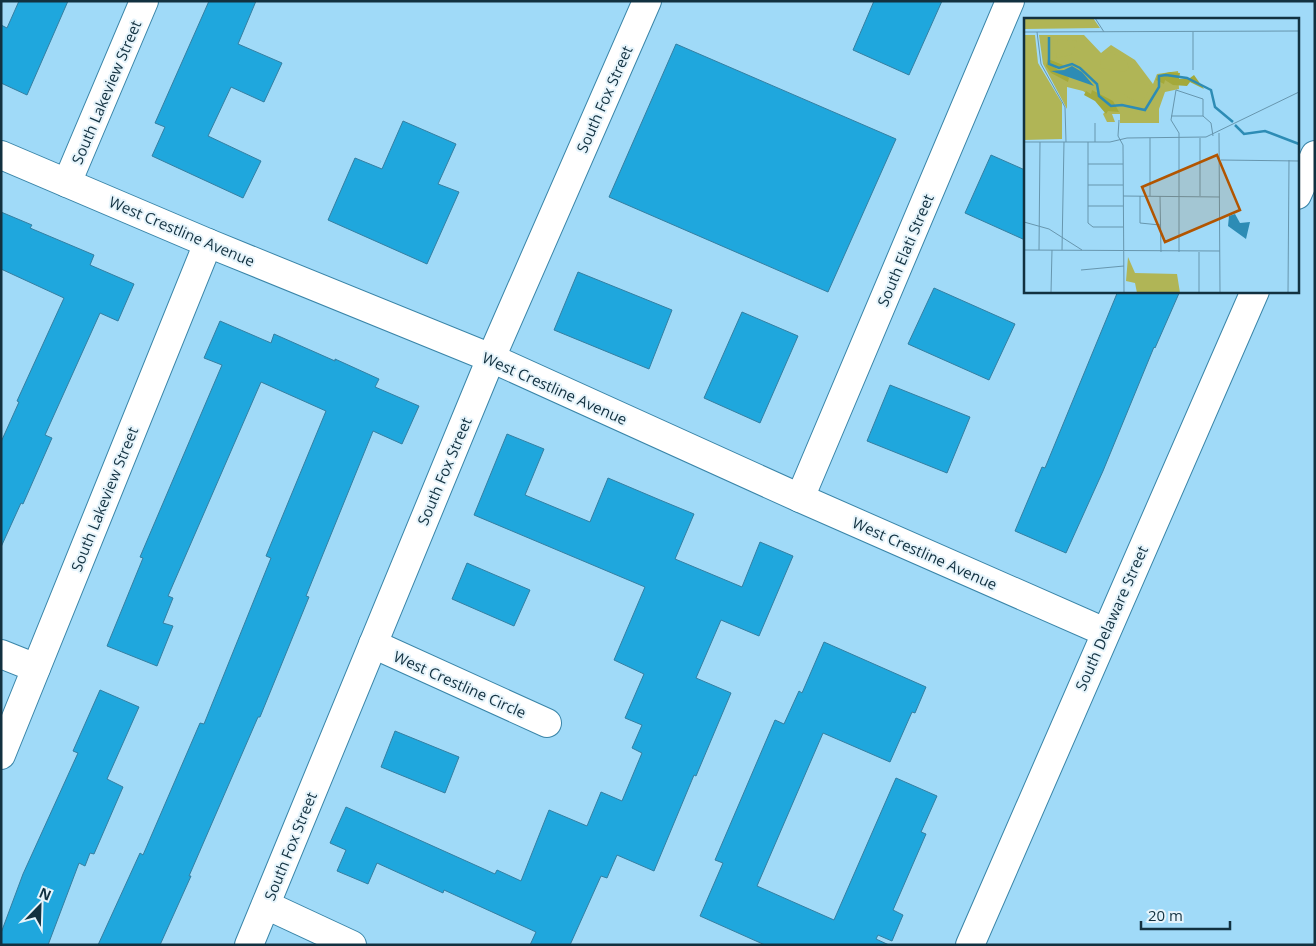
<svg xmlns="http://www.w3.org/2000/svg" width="1316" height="946" font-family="'Open Sans',sans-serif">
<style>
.building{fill:#1fa7dd;stroke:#347fa2}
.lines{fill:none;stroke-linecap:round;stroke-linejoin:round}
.minor-casing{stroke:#3a85a8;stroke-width:30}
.minor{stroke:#fff;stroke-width:28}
.labels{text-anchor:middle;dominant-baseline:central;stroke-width:4;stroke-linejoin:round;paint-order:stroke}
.street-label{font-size:15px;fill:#123140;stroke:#e6f4fb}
.inset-river{fill:none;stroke:#2d8cb5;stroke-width:2.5}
.inset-road{fill:none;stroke:#6796ae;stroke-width:1}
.view{fill:#b25500;fill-opacity:0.15;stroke:#b25500;stroke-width:2.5}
.inset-edge{fill:none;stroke:#123140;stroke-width:2.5}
</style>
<rect width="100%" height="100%" fill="#a0daf8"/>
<!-- building -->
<g class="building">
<polygon points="19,1 68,1 27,95 1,83 1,25 7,28"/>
<polygon points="209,1 256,1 238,44 282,63 264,102 231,87 208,136 261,161 243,198 152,156 165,127 155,123"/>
<polygon points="874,1 942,1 909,75 853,50"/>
<polygon points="676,44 896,139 828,292 609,197"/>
<polygon points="403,121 456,144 438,184 459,192 427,264 328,220 355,158 382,169"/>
<polygon points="991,155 1025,170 1025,240 965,213"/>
<polygon points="1,212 32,225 30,228 94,255 90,265 134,284 118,321 100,313 45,435 52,438 23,504 21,503 1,547 1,442 19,402 17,401 64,298 1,269"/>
<polygon points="578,272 672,310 649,369 554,330"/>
<polygon points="934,288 1015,324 989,380 908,344"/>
<polygon points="1118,291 1180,291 1155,348 1154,347 1103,471 1066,553 1015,531 1042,467 1045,468"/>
<polygon points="742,312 798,336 760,423 704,398"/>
<polygon points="220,321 271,343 274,334 335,361 335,359 379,379 375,387 419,406 402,444 373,431 306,596 309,597 260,717 258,717 189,876 191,876 160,945 98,945 140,853 143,855 200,723 204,724 271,558 266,556 326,411 261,382 168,596 173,598 163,623 173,626 157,666 107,646 143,558 140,557 222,365 204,358"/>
<polygon points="890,385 970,417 947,473 867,441"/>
<polygon points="507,434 544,449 525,495 590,522 608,478 660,500 694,514 675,559 742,587 760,542 793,556 759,636 721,620 696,678 731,693 696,776 694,775 654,871 617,855 607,878 601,876 570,945 530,945 536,932 444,890 443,893 377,863 368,884 337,871 346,850 330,843 346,807 495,874 497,870 521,881 549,810 587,826 601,792 622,801 642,753 632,748 642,725 625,718 644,674 614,660 645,587 474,515"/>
<polygon points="467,563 530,590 514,626 452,599"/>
<polygon points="824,642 926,687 915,713 912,712 890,762 823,733 757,886 834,920 896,778 937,796 921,832 926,834 893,910 903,915 892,941 878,935 876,939 889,945 765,945 700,916 723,863 715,860 775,720 784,724 799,691 802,693"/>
<polygon points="100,690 139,707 107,779 123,787 94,854 90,853 85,866 79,863 48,945 1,945 1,933 23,874 78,753 73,751"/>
<polygon points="395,731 459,757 445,793 381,767"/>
</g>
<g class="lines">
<!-- minor casing -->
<g class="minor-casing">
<g id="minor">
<polyline points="1,155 208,243 491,358 800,498 1105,632"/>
<polyline points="67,183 144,1"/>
<polyline points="1297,195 1315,155"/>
<polyline points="800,498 1010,1"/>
<polyline points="373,644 547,723"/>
<polyline points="1,654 36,668"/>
<polyline points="1,755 208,243"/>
<polyline points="266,905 352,945"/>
<polyline points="249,945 491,358 647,1"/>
<polyline points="970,945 1255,291"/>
</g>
</g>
<!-- minor -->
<use href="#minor" class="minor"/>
</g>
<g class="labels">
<!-- street labels -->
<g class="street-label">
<text transform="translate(106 92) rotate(-67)">South Lakeview Street</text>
<text transform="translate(604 99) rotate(-66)">South Fox Street</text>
<text transform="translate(182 231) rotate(23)">West Crestline Avenue</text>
<text transform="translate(905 250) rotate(-67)">South Elati Street</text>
<text transform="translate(555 388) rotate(24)">West Crestline Avenue</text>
<text transform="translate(444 471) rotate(-67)">South Fox Street</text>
<text transform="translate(104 499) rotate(-68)">South Lakeview Street</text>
<text transform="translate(925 553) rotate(24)">West Crestline Avenue</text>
<text transform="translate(1111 618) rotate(-66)">South Delaware Street</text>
<text transform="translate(460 684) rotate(24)">West Crestline Circle</text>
<text transform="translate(290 846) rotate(-68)">South Fox Street</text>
</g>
</g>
<!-- overview -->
<g transform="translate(1024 18)">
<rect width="275" height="275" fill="#a0daf8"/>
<path d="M0,0H69L76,10L0,11ZM0,17H11L14,45L38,85V121L0,122ZM15,17H60L77,35L87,27L111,42L129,66L133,56L154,53L155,71L141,74L135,91V105H96V96H88L91,104H83L79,96L82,93L72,82L59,73L43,69V91L19,46ZM104,239L111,255L153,256L156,275H113L111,265L102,263Z" fill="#b0b556"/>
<path d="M24,41L39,47L37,50L30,49L45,60L44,64L27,55L22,48ZM146,54L156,55L155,61L166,60L170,57L180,71L166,64L163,68L149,67L141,62L140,66L132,62L134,57ZM68,72L89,83L95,94L84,93L82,96L71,83L60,77L62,73L67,76Z" fill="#a4a93a"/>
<path d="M34,21L53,23L47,37L32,40ZM85,33L103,44L105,51L99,54L77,50L76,42L81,41ZM111,64L127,68L117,86L100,77Z" fill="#b0b556"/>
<path d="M48,48L58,54L70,68L27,53L40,52ZM211,196L216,205L226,204L222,221L204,208L205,198Z" fill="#2d8cb5"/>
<path class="inset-river" d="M25,19V46L35,50L48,46L56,50L73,66L75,78L87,88L98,87L121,92L135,69V58L142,57L163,60L187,72L191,89L209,104M211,107L220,116L241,113L275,126"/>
<path class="inset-road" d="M71,0L80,14M0,14L275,13M13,14L17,46L41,89L42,124M169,52V14M147,98H179M95,102L94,118L99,127L100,275M195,115L196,275M126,120V178M176,120V178M0,124H86L103,120L182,119L275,74M64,124V205L69,209H99M71,124V105M197,142L275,143M64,146H99M64,167H99M99,178L196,179M116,178V205L136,207M136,178L137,234M64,188H99M0,204L25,211L58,232M0,232L196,233M15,232L16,124M38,232L40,124M155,234V115L147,102L152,72L179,81V98L187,105L189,118M175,234V275M57,252L100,248M27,275L28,232M264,275L265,142"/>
<path class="view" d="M193,137L216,192L141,224L118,169Z"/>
<rect width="275" height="275" class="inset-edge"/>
</g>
<!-- border -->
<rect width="1316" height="946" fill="none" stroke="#123140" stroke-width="5"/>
<!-- north arrow -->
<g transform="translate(40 906) rotate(23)" stroke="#e6f4fb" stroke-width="4" paint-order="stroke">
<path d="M0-4L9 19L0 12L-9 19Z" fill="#123140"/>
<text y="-8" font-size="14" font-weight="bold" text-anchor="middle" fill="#123140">N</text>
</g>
<!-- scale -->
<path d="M1141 921v8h89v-8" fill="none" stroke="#123140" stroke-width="2.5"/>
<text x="1148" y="921" font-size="15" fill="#123140" stroke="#e6f4fb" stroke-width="4" paint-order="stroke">20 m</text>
</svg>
